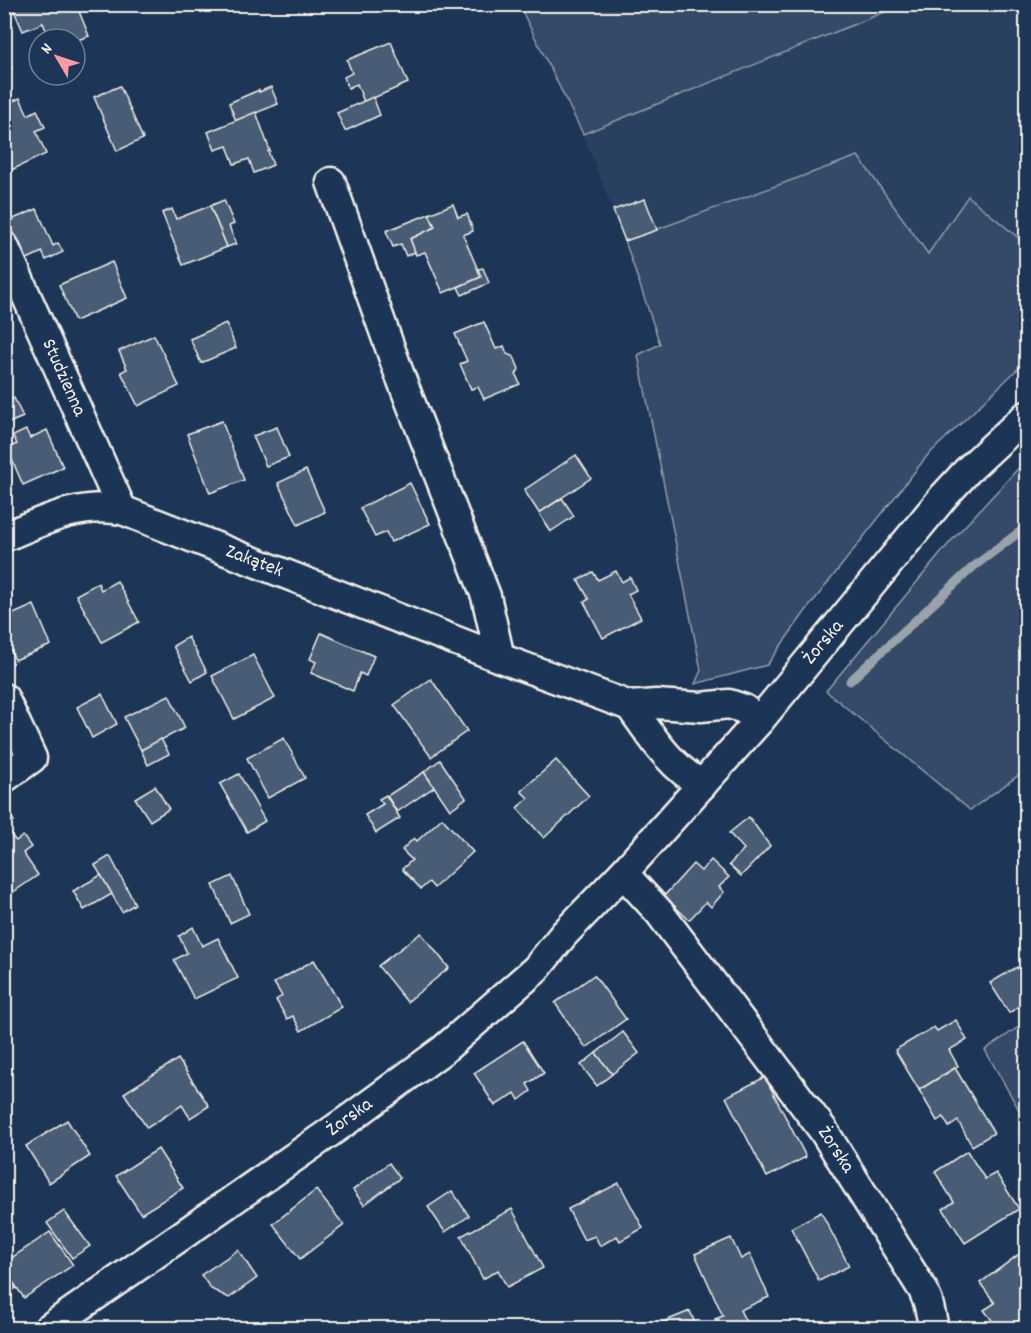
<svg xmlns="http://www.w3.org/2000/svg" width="1031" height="1333" font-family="Dekko,sans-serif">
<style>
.built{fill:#2a4060}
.green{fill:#354a67;stroke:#949ea8;stroke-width:1.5}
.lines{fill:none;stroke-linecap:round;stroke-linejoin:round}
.stream{stroke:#9aa2ab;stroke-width:9}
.building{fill:#485b74;stroke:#f4f1e8;stroke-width:1.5}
.minor-casing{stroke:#f4f1e8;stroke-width:33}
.minor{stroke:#1d3557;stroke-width:28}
.labels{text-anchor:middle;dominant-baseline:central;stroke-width:6;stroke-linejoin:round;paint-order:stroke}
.street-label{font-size:20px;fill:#f4f1e8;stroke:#1d3557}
</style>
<rect width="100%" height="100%" fill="#1d3557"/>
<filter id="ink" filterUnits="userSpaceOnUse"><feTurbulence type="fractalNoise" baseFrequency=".0167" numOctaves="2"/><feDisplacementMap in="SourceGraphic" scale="12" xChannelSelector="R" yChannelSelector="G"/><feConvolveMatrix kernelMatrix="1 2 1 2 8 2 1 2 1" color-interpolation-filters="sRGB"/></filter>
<g filter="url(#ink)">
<!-- built -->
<polygon class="built" points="902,5 1026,5 1026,244 968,196 928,254 657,230 625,241 583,134"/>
<!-- green -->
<g class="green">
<polygon points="519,5 902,5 583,134"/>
<polygon points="858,156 928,254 968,196 1026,244 1026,361 927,456 805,612 767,665 695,684 701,670 638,355 660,344 625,241"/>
<polygon points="1026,460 1026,770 970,810 826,691 951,541"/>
<polygon points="1026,1022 1026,1122 985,1050"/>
</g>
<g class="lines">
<!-- stream -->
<polyline class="stream" points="850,681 973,567 1026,527"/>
</g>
<!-- building -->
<g class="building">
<polygon points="17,4 76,4 89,36 75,41 75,39 50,39 43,23 23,31 12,6"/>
<polygon points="4,27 11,42 4,45"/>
<polygon points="391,42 408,83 364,102 357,84 348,88 344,77 352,73 347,60"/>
<polygon points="4,52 12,68 4,72"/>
<polygon points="120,86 143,139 117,151 94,97"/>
<polygon points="271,87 278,104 236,121 229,103 259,90 259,92"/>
<polygon points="373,97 380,115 345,131 337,113"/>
<polygon points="20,98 28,115 37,110 45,127 36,131 46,154 7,172 4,166 4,105"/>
<polygon points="256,112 270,151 268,151 273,165 254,173 249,159 234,164 227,146 215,150 208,132"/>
<polygon points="645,199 657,230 625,241 613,210"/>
<polygon points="224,200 234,224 229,226 236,244 227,247 210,206"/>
<polygon points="453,204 458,217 467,214 468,216 473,231 463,235 481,277 443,293 425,252 416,255 410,239 435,227 429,214"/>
<polygon points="210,206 227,247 183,265 162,213 172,209 176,219"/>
<polygon points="37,209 53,246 58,243 63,252 46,260 42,252 23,261 6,222"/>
<polygon points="429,214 435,227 410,239 415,252 406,256 401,244 393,247 386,231"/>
<polygon points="112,262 127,298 75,321 59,285"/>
<polygon points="483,268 489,283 462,295 458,287 481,277 478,269"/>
<polygon points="484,322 496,349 504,346 507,354 514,357 519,369 516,375 520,384 484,399 478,387 471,389 460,364 467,361 455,334"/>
<polygon points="226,323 236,348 201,363 190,339"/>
<polygon points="154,335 179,386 138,406 121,372 127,369 119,351"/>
<polygon points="4,394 8,402 14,398 23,417 4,425"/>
<polygon points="222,421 244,480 210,493 187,434"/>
<polygon points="277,427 289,457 266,466 253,436"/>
<polygon points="26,430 30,438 47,430 63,467 23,485 7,448 17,444 13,436"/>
<polygon points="576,455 591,478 539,513 524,490"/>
<polygon points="306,470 325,512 298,525 278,483"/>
<polygon points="410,483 430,524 391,542 386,532 375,537 360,508"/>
<polygon points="562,498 574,516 550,532 539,513"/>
<polygon points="616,571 622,582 630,577 636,590 628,594 641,618 603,638 584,602 589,599 578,580 593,572 598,580"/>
<polygon points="117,581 139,622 102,642 76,595 98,583 101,590"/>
<polygon points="34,605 51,645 15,660 10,649 4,652 4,618"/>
<polygon points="321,633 374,656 366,676 360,673 353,691 311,673 316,662 310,659"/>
<polygon points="188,637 207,672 192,681 173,646"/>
<polygon points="253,655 275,698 234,719 212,676"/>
<polygon points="431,679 467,731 431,757 394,705"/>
<polygon points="102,694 117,724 92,738 77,707"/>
<polygon points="169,695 185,728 141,750 124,717"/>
<polygon points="4,729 15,746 4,752"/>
<polygon points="284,738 305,778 268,798 247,758"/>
<polygon points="161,739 169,754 148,765 141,750"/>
<polygon points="440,760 466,798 450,810 424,772"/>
<polygon points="556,760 589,796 544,838 517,808 528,798 521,791"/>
<polygon points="424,772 434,787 397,812 387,796"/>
<polygon points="239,774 265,821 247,832 220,784"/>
<polygon points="155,786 169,809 150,821 135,798"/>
<polygon points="386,795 400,818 376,833 365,815 383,804 379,799"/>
<polygon points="7,811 14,821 4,827 4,813"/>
<polygon points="749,817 770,846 741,876 729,865 744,849 729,833"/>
<polygon points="442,818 473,852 434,888 429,882 421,889 402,869 412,860 402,850 414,838 417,841"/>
<polygon points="4,827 16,841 23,836 31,847 23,853 38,875 9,895 4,888"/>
<polygon points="110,856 135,904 122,912 95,865"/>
<polygon points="711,860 729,877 719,887 724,892 711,907 706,902 689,920 664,896 693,864 701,871"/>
<polygon points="101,875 112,894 84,910 73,891"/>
<polygon points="232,876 249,914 230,923 213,885"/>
<polygon points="193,927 202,946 218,938 238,978 194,999 174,960 187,953 179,936"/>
<polygon points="421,933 449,968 407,1002 378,966"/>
<polygon points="314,960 342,1007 301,1031 293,1016 287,1019 276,1000 282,996 274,983"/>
<polygon points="1017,967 1026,982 1026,1002 1009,1013 990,983"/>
<polygon points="594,975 626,1019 586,1048 555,1003"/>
<polygon points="956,1020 967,1040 949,1050 958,1066 919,1090 895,1050 934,1027 937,1031"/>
<polygon points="623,1032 639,1053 612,1074 596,1053"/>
<polygon points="523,1041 544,1073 527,1084 531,1091 519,1100 515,1093 495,1106 474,1073"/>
<polygon points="596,1053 612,1074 597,1086 581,1065"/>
<polygon points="178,1059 209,1106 190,1118 182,1105 147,1128 124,1093"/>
<polygon points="955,1068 994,1133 972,1146 958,1121 949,1127 943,1117 937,1121 919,1090"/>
<polygon points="765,1077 806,1157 767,1177 726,1097"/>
<polygon points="67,1120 90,1156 49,1183 26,1146"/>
<polygon points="158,1149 183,1188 141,1214 116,1176"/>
<polygon points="967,1151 985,1179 996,1173 1019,1209 965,1243 943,1209 954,1202 935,1172"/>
<polygon points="389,1163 400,1178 364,1205 353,1190"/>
<polygon points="619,1183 643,1228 620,1241 617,1236 600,1246 595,1236 584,1240 568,1209"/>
<polygon points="316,1190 344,1225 300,1259 273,1224"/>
<polygon points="452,1191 469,1216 445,1232 428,1207"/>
<polygon points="512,1209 543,1268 507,1287 498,1270 483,1279 461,1236"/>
<polygon points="64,1211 90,1246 72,1258 47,1223"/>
<polygon points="821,1212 849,1266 819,1281 791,1228"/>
<polygon points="50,1232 73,1265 24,1298 4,1269 4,1263"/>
<polygon points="731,1238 741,1259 750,1254 769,1297 740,1310 749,1328 719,1328 715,1319 723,1316 695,1254"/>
<polygon points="1026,1249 1026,1316 1009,1328 998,1328 984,1310 995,1303 980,1283"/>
<polygon points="238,1250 257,1278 229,1298 211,1289 201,1275"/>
<polygon points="4,1274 16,1288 5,1296 4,1295"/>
<polygon points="690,1311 697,1328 648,1328"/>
</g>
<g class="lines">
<!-- minor casing -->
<g class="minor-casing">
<g id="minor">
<polyline points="331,182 399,373 486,596 500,658"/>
<polyline points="4,246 122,510"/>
<path d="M4,537C43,521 79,502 122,510L500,658L630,706L656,704L701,707L729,704L744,709L759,721"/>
<polyline points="4,698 32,758 4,778"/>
<path d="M630,706C653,738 668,764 702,785"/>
<polyline points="623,873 659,912 823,1130 923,1290 928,1302 934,1328"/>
<polyline points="49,1328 352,1117 443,1050 536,969 564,934 623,873 759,721 944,496 968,470 1026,416"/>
</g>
</g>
<!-- minor -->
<use href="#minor" class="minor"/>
</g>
</g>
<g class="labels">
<!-- street labels -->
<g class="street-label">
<text transform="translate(63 378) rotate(66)">Studzienna</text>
<text transform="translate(254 562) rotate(21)">Zakątek</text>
<text transform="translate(824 643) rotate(-50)">Żorska</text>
<text transform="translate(350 1118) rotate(-36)">Żorska</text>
<text transform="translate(835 1150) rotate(57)">Żorska</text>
</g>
</g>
<!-- margin -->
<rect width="1031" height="1333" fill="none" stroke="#1d3557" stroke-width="24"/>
<rect x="12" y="12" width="1007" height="1309" fill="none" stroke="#f4f1e8" stroke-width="2" filter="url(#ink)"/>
<!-- north arrow -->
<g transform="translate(57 57) rotate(309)"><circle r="28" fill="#1d3557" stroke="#738091" stroke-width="1.5"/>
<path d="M0-4.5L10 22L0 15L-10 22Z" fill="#ff9aa2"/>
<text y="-9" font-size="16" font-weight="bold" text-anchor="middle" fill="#f4f1e8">N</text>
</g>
</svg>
